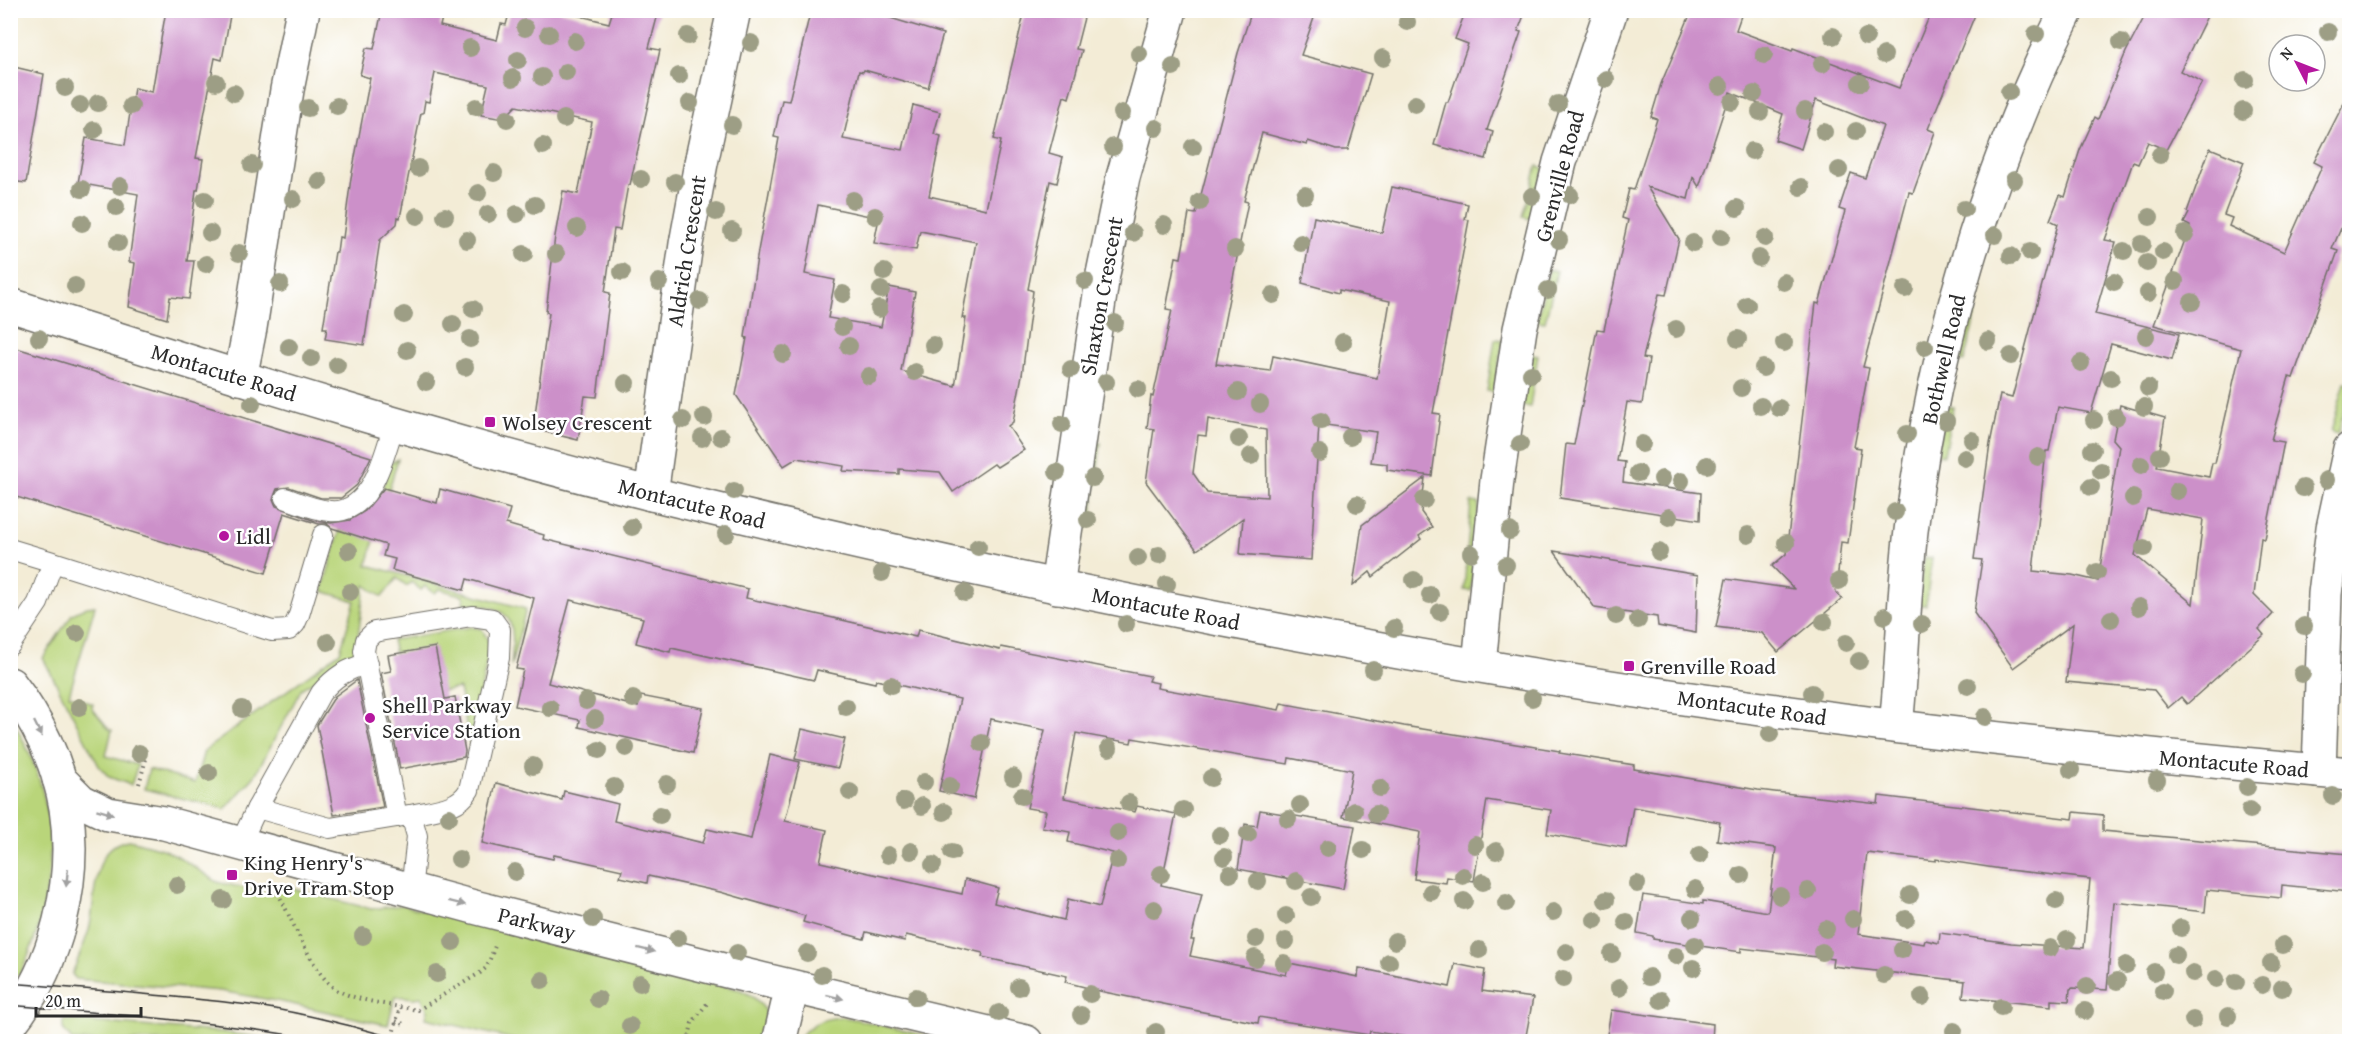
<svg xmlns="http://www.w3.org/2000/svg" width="2360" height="1052" font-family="'Gentium Book Plus',serif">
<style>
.green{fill:#b9d57a;stroke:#728052;stroke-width:1.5}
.building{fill:#cc90c9;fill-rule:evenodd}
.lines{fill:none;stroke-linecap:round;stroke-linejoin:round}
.service-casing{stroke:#716f67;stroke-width:22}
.minor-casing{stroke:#716f67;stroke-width:36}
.tertiary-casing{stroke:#716f67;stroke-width:36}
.path{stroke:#716f67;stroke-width:4;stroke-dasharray:1.5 4.5;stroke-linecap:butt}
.service{stroke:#fff;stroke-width:20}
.minor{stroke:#fff;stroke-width:33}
.tertiary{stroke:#fff;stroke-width:33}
.tram{stroke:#2b2b2b;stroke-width:1.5}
.tree{fill:#9d9e85}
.oneway{fill:#a0a0a0}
.poi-dot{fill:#b5179e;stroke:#fff;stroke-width:2}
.labels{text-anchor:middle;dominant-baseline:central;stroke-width:5;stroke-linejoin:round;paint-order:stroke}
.street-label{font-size:22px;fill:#2b2b2b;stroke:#fff}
.poi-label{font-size:22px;fill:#2b2b2b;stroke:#fff;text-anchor:start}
</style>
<rect width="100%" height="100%" fill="#fff"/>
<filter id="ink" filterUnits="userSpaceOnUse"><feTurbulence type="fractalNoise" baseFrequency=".0167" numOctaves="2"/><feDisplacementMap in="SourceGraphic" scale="12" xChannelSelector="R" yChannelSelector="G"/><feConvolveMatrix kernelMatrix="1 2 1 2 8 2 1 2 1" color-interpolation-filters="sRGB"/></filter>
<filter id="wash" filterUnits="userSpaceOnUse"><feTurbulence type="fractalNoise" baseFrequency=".008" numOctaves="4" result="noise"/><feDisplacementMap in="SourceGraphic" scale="24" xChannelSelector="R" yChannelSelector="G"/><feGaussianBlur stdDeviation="1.35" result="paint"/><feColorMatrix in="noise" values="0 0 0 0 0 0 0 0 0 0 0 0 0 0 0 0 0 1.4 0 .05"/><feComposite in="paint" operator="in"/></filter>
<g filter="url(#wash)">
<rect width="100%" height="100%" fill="#f3ecd6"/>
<!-- green -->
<g class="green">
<polygon points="1537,166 1544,168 1530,219 1523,217"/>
<polygon points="1549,270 1557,271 1545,322 1537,321"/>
<polygon points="1968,312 1976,314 1964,361 1956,359"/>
<polygon points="1495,339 1503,340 1494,392 1487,391"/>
<polygon points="1531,354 1538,355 1530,407 1522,406"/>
<polygon points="2345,382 2349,383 2349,391 2338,434 2331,432"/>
<polygon points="1945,406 1953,407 1944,455 1937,454"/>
<polygon points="1094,442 1101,443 1091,524 1084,523"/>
<path d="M398,459L367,565L526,609L511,666C516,620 513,605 463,604L464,596L439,589L435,593L425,586L421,590L411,582L407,586L397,578L382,597L365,585L355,658L302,688L254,777L225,809L144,789L149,769L195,783L204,751L340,652L355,601L322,591L340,530L367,538L390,463Z"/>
<polygon points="1471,502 1479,503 1471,591 1464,590"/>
<polygon points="1924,557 1932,558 1926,605 1918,605"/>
<polygon points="95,606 69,695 93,704 92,708 109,729 112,730 106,756 138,765 131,785 109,777 99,766 43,658 72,614 87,607"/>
<polygon points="471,627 482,629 490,644 470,745 459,688 443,691 395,654 392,640"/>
<path d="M10,716C62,802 62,884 20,975L10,974Z"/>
<path d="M130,840L162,849L176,855L217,882L267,893H278L282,886L371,909L402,905L741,990C768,1003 769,1015 764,1041H520L426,1018L428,1010L421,997L414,998L395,996L388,1025L282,1002L220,991L76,979L72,974C78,959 84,945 89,930C97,900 89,844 130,840Z"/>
<path d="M842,1017L854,1019L949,1041H798C807,1024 823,1018 842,1017Z"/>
<polygon points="63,1020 218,1032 288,1041 73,1041 63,1029"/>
</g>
<g id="blocks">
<!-- building -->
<g class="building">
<polygon points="166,10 231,10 222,60 215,58 196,158 203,159 198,190 196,190 187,261 194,261 189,299 170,297 167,319 129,307 135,263 129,262 138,194 78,183 86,138 125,145 134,88 152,92"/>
<polygon points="382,10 444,10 440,26 497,40 501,24 506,25 510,10 556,10 609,23 613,10 659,10 649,48 660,50 630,185 628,185 620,230 614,229 605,292 610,293 597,397 585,396 578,440 533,429 549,313 546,312 555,236 563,191 578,194 592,122 516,106 503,119 481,115 488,85 435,73 429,102 425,101 423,113 421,113 400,218 398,217 397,224 380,240 364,345 325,339 327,328 323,328 335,252 337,252 339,237 343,238 351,178 370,78 360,75 366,48 374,49"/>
<path d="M822,10H864L943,34L928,88L864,70L863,72L859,71L843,139L903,150L913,105L940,112L934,134L941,136L929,196L986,209L1001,141L994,139L1025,10H1086L1076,49L1082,50L1069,98L1064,96L1049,153L1063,157L1057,183L1050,181L1039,233L1028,289L1033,291L1022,375L1013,422L1008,426L1024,450L997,467L994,464L953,492L940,472L899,469V474L843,471L844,466L797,458L784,466L736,395L747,338L745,337L758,251L779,138L774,137L782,100L789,101L810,13L821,16ZM818,205L879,218L874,243L916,250L920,231L976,242L962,318H966L955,386L901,371L915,292L889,287L881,327L828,318L835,280L805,274Z"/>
<path d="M1252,10H1293L1314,18L1301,55L1371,74L1348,150H1336L1308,141L1307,145L1262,133L1244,201L1248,202L1216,364L1270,371L1273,356L1377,378L1390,301L1339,290V293L1302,283L1314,217L1382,233L1392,187L1468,204L1465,219L1469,220L1433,413L1440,414L1432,476L1387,470V464L1371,462L1376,432L1319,424L1311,560L1240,554L1243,518L1197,550L1146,482L1154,429L1147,428L1151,396L1153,397L1172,310L1166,309L1176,257L1181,258L1189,213L1196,214L1238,53ZM1208,419L1266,430L1267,497L1207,493L1193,473L1198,435L1206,436Z"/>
<polygon points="1466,10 1526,10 1518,31 1521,32 1487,130 1493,132 1486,159 1434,145 1446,102 1448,102 1468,44 1455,39"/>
<polygon points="1692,10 1743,10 1736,30 1792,51 1793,48 1899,88 1932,10 1977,10 1928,129 1935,132 1913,193 1909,192 1863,367 1869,368 1854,447 1861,448 1848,543 1841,542 1836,593 1842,599 1778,652 1762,633 1716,627 1726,579 1794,589 1772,566 1786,554 1816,303 1819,304 1845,211 1839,209 1851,173 1865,178 1883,126 1816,100 1801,149 1775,140 1783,114 1730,92 1699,187 1693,177 1688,199 1647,187 1679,239 1666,295 1659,294 1643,358 1649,359 1642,404 1627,402 1617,461 1625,462 1623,482 1701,493 1700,520 1560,498 1566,444 1574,445 1597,329 1604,330 1628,220 1622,218 1629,189 1634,190 1657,119 1651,117 1661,84"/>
<path d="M2148,10H2210L2180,71L2202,82L2166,150L2148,142L2138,164L2133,162L2105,240L2116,242L2095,314L2179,334L2172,360L2111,344L2091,413L2058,407L2049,451H2046L2033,571L2072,575L2098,581L2119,446L2113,439L2120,405L2165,418L2157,467L2209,477L2212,463H2215L2241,349L2154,325L2190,226L2184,223L2189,213L2187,212L2210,148L2244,162L2224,215L2232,218L2229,226L2284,252L2322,166L2314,162L2349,93V210L2332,249L2338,251L2293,378L2289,377L2271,440L2284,442L2265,539L2261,538L2254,595L2273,614L2259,629L2264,635L2187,704L2181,697L2168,708L2154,690L2066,682L2073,624L2013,668L1974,613L1982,560L1974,559L1990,444L2000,395L2012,398L2058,224L2050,220L2060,195L2065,197L2080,150L2095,117L2098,119L2126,52ZM2147,509L2203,519L2193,604L2135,555Z"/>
<polygon points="10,66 44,74 26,183 10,181"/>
<path d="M10,346L371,457L357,485L341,498H321L289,487L277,489L273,499L276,506L315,521L331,523L350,520L365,511L384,488L437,503L440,489L510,509L506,524L544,535L543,539L748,589L746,598L916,637L918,630L1000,650L1001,647L1150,676L1148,681L1158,683L1157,688L1279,710L1281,703L1404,726L1560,751L1559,753L1634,765V769L1758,790L1878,804L1879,796L2073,819L2074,812L2103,815V831L2349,854V892L2282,885L2281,898L2207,890L2205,912L2114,902L2107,990L2073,988L2070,989L2069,1001L2051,1000V1006L1963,997L1965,981L1832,966L1833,959L1741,948V952L1653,939V936L1637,933L1643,895L1703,904V901L1768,912L1776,848L1717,840L1720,822L1633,807L1626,848L1547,834L1551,810L1487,800L1474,881L1447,877L1446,883L1414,879L1420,832L1343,817L1352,770L1289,758L1288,764L1132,738L1131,743L1076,733L1064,798L1135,812L1137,806L1176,814L1161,885L1202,894L1191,940H1194L1190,956L1286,975L1289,963L1358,977L1359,968L1450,987L1455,964L1485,970L1482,991L1533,998L1525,1041H1432L1370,1031L1369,1035L1259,1017L1258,1023L1104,992L1065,982L1067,976L982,957L983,953L906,935L905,941L866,932L864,939L803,922L805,916L720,892L648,876L647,883L620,877L622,870L554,855L553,859L482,843L496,783L562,800L564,791L618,804L614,821L703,843L707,829L751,839L770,755L800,762L785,821L827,830L820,862L962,894L965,879L998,888L994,903L1064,920L1068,899L1100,907L1113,853L1068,842L1070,832L1042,827L1046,811L1027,808L1045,730L991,719L974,799L939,791L960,699L876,680L875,683L817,670L814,680L671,648L670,652L636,643L643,618L570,600L548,683L638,707L641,696L703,708L693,753L579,727L580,720L515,706L523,670L516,669L534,598L467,579L464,590L392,570L395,559L383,556L386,545L332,528L327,524H319L284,513L266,573L10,495ZM1867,853L1936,861V859L2008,870L2090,879L2084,948L2011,943L1940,933L1939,943L1925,940L1924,944L1858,934Z"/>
<polygon points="1425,478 1421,512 1432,527 1419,536 1421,539 1373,577 1370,572 1353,586 1362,525"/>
<polygon points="1554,551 1698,575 1696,633 1658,626 1657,617 1595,608"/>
<polygon points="435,647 445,699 455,697 465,751 464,757 400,769 381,673 391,671 388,655"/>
<polygon points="357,680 383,807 334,815 317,725 335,696"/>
<polygon points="802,729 845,739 838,768 795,759"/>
<polygon points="1260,810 1355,826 1343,889 1238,869 1245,824 1257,826"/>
<polygon points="1611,1010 1713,1024 1712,1041 1606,1041"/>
</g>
</g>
</g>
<g filter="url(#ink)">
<use href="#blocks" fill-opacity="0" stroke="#716f67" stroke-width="1.5"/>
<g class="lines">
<!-- service casing -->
<g class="service-casing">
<g id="service">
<path d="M285,498C299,503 314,510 330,511C372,515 385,453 394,424"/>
<polyline points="10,549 53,562"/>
<polyline points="10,645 38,603 53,562 272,631 289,630 295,624 299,615 323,535"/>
<path d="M257,808L321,693C334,677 347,669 367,664"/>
<path d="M397,817L364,651L366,640L374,632L472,616L492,619L500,630L499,658L469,790C458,810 431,810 411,815L417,836L411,891"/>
<polyline points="240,844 257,808 330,828 409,815"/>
</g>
</g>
<!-- minor casing -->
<g class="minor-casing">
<g id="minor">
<path d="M10,305C224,373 438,441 656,495C1052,592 1455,671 1860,722C2023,743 2186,759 2350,774"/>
<polyline points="240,378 250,328 287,90 303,10"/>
<polyline points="651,494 686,244 701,163 734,10"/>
<polyline points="1057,587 1103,274 1123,177 1170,10"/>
<polyline points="1479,665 1497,480 1520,329 1560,162 1611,10"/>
<path d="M1896,726C1903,662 1903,596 1911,531C1933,351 1985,173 2067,10"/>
<polyline points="2319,771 2325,594 2333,528 2350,449"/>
<polyline points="779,1042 792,987"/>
</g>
</g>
<!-- tertiary casing -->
<g class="tertiary-casing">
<g id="tertiary">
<path d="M10,684C37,719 59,764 66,808C77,882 57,965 10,1024"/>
<polyline points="59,779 81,801 108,814 164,823 474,907 727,971 1026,1042"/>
</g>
</g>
<!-- path -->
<g class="path">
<polyline points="139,784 146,759"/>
<path d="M278,893C290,916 314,974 334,988C350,1000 396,1006 418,1010L480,973L487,967L495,946"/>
<polyline points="396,1021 404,1024"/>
<polyline points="391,1042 400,1007"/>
<polyline points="688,1042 692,1023 709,1001"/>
</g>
<!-- service -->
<use href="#service" class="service"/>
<!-- minor -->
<use href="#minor" class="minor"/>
<!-- tertiary -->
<use href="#tertiary" class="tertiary"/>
<!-- tram -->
<g class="tram">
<path d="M10,983C93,990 176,995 257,1006C309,1014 359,1028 409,1042"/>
<path d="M10,1005C116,1015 223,1021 327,1042"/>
</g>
</g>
<!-- trees -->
<g class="tree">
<circle cx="1407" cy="22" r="9"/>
<circle cx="525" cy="28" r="9"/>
<circle cx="2328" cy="32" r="9"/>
<circle cx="549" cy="34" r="9"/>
<circle cx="2036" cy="34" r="9"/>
<circle cx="688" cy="36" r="9"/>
<circle cx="1833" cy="36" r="9"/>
<circle cx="1866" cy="37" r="9"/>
<circle cx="575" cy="41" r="9"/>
<circle cx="2121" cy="42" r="9"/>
<circle cx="751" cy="43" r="9"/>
<circle cx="470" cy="48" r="9"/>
<circle cx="1139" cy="54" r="9"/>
<circle cx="1764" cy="55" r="9"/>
<circle cx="1884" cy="55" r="9"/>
<circle cx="1383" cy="58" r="9"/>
<circle cx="518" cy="60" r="9"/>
<circle cx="1822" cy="64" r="9"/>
<circle cx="1173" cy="67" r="9"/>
<circle cx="566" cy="72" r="9"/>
<circle cx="679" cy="76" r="9"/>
<circle cx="542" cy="77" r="9"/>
<circle cx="513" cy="78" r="9"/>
<circle cx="1606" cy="79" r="9"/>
<circle cx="2245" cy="80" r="9"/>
<circle cx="216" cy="82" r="9"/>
<circle cx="1860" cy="83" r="9"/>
<circle cx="1720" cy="86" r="9"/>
<circle cx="65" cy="88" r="9"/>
<circle cx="2009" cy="92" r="9"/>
<circle cx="234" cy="93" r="9"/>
<circle cx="1754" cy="94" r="9"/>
<circle cx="1732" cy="102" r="9"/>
<circle cx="98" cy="103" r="9"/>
<circle cx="690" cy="103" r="9"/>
<circle cx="1415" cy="104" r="9"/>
<circle cx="1558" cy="104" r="9"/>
<circle cx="80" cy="105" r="9"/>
<circle cx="131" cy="106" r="9"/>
<circle cx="337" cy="106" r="9"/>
<circle cx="476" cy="107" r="9"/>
<circle cx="308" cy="108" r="9"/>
<circle cx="1805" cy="111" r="9"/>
<circle cx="2243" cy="111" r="9"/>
<circle cx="1760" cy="112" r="9"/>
<circle cx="1122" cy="113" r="9"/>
<circle cx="507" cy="119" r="9"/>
<circle cx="564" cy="119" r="9"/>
<circle cx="732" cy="125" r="9"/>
<circle cx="1156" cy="128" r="9"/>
<circle cx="94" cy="130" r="9"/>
<circle cx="1856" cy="131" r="9"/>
<circle cx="1824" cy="132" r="9"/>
<circle cx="543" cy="146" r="9"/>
<circle cx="1113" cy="147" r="9"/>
<circle cx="1193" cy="147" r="9"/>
<circle cx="1752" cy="151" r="9"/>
<circle cx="2160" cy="155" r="9"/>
<circle cx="252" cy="165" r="9"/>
<circle cx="418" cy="168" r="9"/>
<circle cx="1839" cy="170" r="9"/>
<circle cx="494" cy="173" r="9"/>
<circle cx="641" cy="179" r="9"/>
<circle cx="2014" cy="180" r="9"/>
<circle cx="319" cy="181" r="9"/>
<circle cx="675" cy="182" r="9"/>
<circle cx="120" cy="186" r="9"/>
<circle cx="1801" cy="187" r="9"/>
<circle cx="82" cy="189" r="9"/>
<circle cx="478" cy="193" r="9"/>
<circle cx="1305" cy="195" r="9"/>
<circle cx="1570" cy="195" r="9"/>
<circle cx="1532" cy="196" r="9"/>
<circle cx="293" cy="199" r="9"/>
<circle cx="205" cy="200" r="9"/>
<circle cx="853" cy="200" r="9"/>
<circle cx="1200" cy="202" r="9"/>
<circle cx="535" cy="205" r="9"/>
<circle cx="116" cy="207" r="9"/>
<circle cx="1737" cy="208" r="9"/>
<circle cx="1964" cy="209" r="9"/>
<circle cx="716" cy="212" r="9"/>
<circle cx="488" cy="214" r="9"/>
<circle cx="517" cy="214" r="9"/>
<circle cx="417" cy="216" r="9"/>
<circle cx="445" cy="216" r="9"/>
<circle cx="875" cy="216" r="9"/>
<circle cx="2150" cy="217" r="9"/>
<circle cx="82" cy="223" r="9"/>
<circle cx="1164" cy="225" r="9"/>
<circle cx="577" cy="228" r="9"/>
<circle cx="732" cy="231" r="9"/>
<circle cx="210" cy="233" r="9"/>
<circle cx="1133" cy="233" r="9"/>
<circle cx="2185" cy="234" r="9"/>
<circle cx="1995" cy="235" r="9"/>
<circle cx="1721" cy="237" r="9"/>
<circle cx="1765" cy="238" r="9"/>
<circle cx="467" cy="240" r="9"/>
<circle cx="1559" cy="240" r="9"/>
<circle cx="118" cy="243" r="9"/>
<circle cx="1301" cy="243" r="9"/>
<circle cx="1693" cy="243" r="9"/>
<circle cx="2142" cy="244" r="9"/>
<circle cx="1235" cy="249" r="9"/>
<circle cx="2124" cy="251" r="9"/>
<circle cx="2030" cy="252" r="9"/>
<circle cx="2163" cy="252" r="9"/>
<circle cx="239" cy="253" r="9"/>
<circle cx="524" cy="254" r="9"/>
<circle cx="556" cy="254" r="9"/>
<circle cx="2011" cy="256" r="9"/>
<circle cx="1759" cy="258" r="9"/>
<circle cx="2147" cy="263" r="9"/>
<circle cx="206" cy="264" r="9"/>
<circle cx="622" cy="272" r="9"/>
<circle cx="884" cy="272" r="9"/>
<circle cx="1085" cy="281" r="9"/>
<circle cx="2175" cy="281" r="9"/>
<circle cx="659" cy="282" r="9"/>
<circle cx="1784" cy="282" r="9"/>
<circle cx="2114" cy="282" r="9"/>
<circle cx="280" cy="284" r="9"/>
<circle cx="75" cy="286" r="9"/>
<circle cx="1905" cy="289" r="9"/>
<circle cx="881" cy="290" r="9"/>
<circle cx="1548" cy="290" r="9"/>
<circle cx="2148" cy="293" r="9"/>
<circle cx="843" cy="294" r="9"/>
<circle cx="1273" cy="295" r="9"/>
<circle cx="700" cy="301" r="9"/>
<circle cx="2192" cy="302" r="9"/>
<circle cx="1747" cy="305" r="9"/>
<circle cx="473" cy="309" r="9"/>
<circle cx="879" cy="309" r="9"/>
<circle cx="404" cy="315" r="9"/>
<circle cx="1115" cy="323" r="9"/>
<circle cx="453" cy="324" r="9"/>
<circle cx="842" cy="327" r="9"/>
<circle cx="1676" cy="329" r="9"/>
<circle cx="2146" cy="336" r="9"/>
<circle cx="39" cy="338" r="9"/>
<circle cx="470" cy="339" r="9"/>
<circle cx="1738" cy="339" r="9"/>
<circle cx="1988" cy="341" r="9"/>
<circle cx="1343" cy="342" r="9"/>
<circle cx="1784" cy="343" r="9"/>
<circle cx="933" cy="345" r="9"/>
<circle cx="849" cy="346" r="9"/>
<circle cx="289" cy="347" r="9"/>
<circle cx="1925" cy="347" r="9"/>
<circle cx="407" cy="350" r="9"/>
<circle cx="783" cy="354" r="9"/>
<circle cx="2011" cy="356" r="9"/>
<circle cx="311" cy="358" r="9"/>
<circle cx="2081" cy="363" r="9"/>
<circle cx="337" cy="365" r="9"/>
<circle cx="465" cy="367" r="9"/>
<circle cx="1763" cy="368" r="9"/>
<circle cx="1071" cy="369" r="9"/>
<circle cx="915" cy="372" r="9"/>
<circle cx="1531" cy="374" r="9"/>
<circle cx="869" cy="376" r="9"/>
<circle cx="2111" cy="378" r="9"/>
<circle cx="426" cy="382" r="9"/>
<circle cx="1106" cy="382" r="9"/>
<circle cx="626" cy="383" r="9"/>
<circle cx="1741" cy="388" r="9"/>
<circle cx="2148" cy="388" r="9"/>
<circle cx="1138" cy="389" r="9"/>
<circle cx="1238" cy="392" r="9"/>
<circle cx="252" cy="404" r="9"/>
<circle cx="1260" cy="404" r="9"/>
<circle cx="1761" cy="406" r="9"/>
<circle cx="2144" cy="407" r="9"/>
<circle cx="1779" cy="408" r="9"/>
<circle cx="704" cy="417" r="9"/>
<circle cx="2116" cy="417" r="9"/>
<circle cx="683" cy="420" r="9"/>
<circle cx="2094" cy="420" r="9"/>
<circle cx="1321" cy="421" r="9"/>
<circle cx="1946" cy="421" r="9"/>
<circle cx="1062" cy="424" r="9"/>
<circle cx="1907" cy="434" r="9"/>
<circle cx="721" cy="437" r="9"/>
<circle cx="1350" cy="437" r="9"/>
<circle cx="702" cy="438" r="9"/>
<circle cx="1239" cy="439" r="9"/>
<circle cx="1972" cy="440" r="9"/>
<circle cx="1520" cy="444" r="9"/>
<circle cx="1642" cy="444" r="9"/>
<circle cx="2092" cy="450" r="9"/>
<circle cx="1320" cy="453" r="9"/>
<circle cx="1251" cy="456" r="9"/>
<circle cx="2160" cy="456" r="9"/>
<circle cx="2038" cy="457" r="9"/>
<circle cx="1965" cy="458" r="9"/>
<circle cx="1707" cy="465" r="9"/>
<circle cx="2141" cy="465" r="9"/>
<circle cx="2101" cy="471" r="9"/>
<circle cx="1057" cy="472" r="9"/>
<circle cx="1638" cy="473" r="9"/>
<circle cx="1093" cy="478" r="9"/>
<circle cx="1662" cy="479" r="9"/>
<circle cx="2326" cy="480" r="9"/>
<circle cx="1681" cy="481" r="9"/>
<circle cx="2091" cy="487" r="9"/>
<circle cx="2303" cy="488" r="9"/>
<circle cx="734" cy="491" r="9"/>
<circle cx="2177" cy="491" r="9"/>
<circle cx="2133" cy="498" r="9"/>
<circle cx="1424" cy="500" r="9"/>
<circle cx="1357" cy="504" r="9"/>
<circle cx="1895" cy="512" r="9"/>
<circle cx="1669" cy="517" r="9"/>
<circle cx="1088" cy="520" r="9"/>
<circle cx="632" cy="527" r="9"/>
<circle cx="1510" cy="531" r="9"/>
<circle cx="726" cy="534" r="9"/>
<circle cx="1748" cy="535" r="9"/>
<circle cx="1786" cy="543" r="9"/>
<circle cx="978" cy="547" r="9"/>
<circle cx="2144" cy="548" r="9"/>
<circle cx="349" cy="551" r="9"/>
<circle cx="1659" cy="552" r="9"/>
<circle cx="1471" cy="553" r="9"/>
<circle cx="1159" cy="555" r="9"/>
<circle cx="1138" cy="558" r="9"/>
<circle cx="1506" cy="565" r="9"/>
<circle cx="2097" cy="572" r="9"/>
<circle cx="882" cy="573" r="9"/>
<circle cx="1414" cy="580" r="9"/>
<circle cx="1839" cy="581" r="9"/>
<circle cx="1167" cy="584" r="9"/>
<circle cx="350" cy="592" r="9"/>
<circle cx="965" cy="593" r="9"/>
<circle cx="1430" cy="595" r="9"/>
<circle cx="2139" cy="607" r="9"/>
<circle cx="1440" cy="612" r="9"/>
<circle cx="1616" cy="616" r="9"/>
<circle cx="1885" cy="616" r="9"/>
<circle cx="2111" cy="619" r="9"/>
<circle cx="1638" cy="620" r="9"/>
<circle cx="1824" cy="622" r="9"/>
<circle cx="1126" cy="624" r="9"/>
<circle cx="1922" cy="624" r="9"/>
<circle cx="2304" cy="626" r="9"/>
<circle cx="1394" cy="628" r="9"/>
<circle cx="77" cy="633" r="9"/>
<circle cx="328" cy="642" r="9"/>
<circle cx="1846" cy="643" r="9"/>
<circle cx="1859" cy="661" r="9"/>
<circle cx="1373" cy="670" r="9"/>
<circle cx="2302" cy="674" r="9"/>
<circle cx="891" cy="685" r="9"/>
<circle cx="1968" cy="686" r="9"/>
<circle cx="1812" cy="693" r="9"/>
<circle cx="1532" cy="698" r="9"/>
<circle cx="633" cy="699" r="9"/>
<circle cx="586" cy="701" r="9"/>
<circle cx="79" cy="707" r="9"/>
<circle cx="846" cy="707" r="9"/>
<circle cx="550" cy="708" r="9"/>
<circle cx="242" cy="709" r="9"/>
<circle cx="1985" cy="717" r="9"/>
<circle cx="595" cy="719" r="9"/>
<circle cx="1770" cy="734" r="9"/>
<circle cx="982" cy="743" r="9"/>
<circle cx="626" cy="748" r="9"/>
<circle cx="1109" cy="748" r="9"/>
<circle cx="599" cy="750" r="9"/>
<circle cx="139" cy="753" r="9"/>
<circle cx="533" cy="766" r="9"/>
<circle cx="2071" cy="770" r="9"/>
<circle cx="209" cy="773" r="9"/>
<circle cx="1013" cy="777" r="9"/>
<circle cx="1211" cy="778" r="9"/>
<circle cx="2157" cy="780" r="9"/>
<circle cx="924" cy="782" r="9"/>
<circle cx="667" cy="784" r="9"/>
<circle cx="950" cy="786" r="9"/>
<circle cx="614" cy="787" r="9"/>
<circle cx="2247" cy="787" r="9"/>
<circle cx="1380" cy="788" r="9"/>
<circle cx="850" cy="792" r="9"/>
<circle cx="1022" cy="796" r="9"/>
<circle cx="2333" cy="796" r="9"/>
<circle cx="904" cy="801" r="9"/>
<circle cx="1129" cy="803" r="9"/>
<circle cx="1300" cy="805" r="9"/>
<circle cx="922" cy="806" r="9"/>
<circle cx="1183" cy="810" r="9"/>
<circle cx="2250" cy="810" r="9"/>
<circle cx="1354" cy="811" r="9"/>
<circle cx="944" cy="812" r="9"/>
<circle cx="1376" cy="814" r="9"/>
<circle cx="660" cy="815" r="9"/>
<circle cx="449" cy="817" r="9"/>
<circle cx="1288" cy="819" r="9"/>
<circle cx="1118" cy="833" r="9"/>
<circle cx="1248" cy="834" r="9"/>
<circle cx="1220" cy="835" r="9"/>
<circle cx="1475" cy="845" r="9"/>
<circle cx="1328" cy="848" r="9"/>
<circle cx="1363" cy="850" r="9"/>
<circle cx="911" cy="851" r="9"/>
<circle cx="1496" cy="851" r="9"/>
<circle cx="952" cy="852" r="9"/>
<circle cx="888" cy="855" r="9"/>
<circle cx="1700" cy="855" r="9"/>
<circle cx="1224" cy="857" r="9"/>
<circle cx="459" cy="859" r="9"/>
<circle cx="1117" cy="861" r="9"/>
<circle cx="933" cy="865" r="9"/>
<circle cx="515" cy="872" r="9"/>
<circle cx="1161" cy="874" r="9"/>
<circle cx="1230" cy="874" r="9"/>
<circle cx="1741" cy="875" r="9"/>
<circle cx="1463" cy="876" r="9"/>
<circle cx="1258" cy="881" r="9"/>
<circle cx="1296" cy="881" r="9"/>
<circle cx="1483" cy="882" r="9"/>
<circle cx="1637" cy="884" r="9"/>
<circle cx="177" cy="885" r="9"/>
<circle cx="1695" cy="889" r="9"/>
<circle cx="1808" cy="891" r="9"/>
<circle cx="1431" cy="892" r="9"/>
<circle cx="1910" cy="895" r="9"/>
<circle cx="1780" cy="896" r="9"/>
<circle cx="1311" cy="897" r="9"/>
<circle cx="223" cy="900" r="9"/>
<circle cx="1606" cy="900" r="9"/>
<circle cx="1464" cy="901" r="9"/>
<circle cx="2056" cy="901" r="9"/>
<circle cx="1506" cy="903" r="9"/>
<circle cx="1154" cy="909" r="9"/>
<circle cx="1553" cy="912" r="9"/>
<circle cx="1286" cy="916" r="9"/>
<circle cx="1692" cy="918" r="9"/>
<circle cx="593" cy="919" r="9"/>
<circle cx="1853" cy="919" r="9"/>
<circle cx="1906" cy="919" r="9"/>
<circle cx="1595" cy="920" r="9"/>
<circle cx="1626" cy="922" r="9"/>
<circle cx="2181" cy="928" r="9"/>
<circle cx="1826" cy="929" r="9"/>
<circle cx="363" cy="936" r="9"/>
<circle cx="678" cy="938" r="9"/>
<circle cx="1256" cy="939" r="9"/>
<circle cx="2067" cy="940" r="9"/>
<circle cx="1286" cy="941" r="9"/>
<circle cx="1395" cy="941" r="9"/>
<circle cx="453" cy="942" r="9"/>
<circle cx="1695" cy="945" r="9"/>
<circle cx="2283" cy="945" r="9"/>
<circle cx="2050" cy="948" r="9"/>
<circle cx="1479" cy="950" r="9"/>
<circle cx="1902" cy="950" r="9"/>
<circle cx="1566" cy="952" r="9"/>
<circle cx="1822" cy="952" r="9"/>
<circle cx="737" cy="953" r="9"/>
<circle cx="807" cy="953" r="9"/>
<circle cx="1612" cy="954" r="9"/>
<circle cx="2176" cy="955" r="9"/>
<circle cx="1676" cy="956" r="9"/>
<circle cx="1255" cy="958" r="9"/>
<circle cx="1389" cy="962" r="9"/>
<circle cx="1284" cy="963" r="9"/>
<circle cx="2271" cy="963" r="9"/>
<circle cx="2126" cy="965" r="9"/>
<circle cx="1693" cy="968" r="9"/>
<circle cx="2154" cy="972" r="9"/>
<circle cx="2193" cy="973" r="9"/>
<circle cx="437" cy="974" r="9"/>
<circle cx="822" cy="975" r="9"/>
<circle cx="1884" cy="975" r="9"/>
<circle cx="1649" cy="977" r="9"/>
<circle cx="1563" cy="979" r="9"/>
<circle cx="2216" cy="979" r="9"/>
<circle cx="542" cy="980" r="9"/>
<circle cx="2117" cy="981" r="9"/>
<circle cx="2236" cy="982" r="9"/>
<circle cx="640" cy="983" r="9"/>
<circle cx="2262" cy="985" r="9"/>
<circle cx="2087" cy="986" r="9"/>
<circle cx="1019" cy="987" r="9"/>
<circle cx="1619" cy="988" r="9"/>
<circle cx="2282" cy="988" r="9"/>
<circle cx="2163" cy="991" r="9"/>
<circle cx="1090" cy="994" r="9"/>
<circle cx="916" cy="997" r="9"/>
<circle cx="1922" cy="997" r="9"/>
<circle cx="598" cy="999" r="9"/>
<circle cx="1661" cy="1000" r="9"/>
<circle cx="2001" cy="1007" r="9"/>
<circle cx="2085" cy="1011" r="9"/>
<circle cx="999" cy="1013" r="9"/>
<circle cx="1081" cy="1015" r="9"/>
<circle cx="2228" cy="1016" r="9"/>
<circle cx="2193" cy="1020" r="9"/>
<circle cx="630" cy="1026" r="9"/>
<circle cx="1954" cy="1031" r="9"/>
<circle cx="1156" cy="1032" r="9"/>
</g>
<!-- one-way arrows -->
<defs><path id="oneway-solid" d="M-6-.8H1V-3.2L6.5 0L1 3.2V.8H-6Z" transform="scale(1.5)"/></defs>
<g class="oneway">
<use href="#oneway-solid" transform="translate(38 729) rotate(64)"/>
<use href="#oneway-solid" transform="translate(105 812) rotate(17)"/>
<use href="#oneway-solid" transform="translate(67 878) rotate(96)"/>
<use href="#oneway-solid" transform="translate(457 903) rotate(14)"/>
<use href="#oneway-solid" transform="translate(646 950) rotate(14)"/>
<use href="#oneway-solid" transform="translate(835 997) rotate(13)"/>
</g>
</g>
<!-- markers -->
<g class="poi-dot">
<rect x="484" y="416" width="12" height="12" rx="3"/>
<circle cx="224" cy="536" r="6"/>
<rect x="1623" y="660" width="12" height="12" rx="3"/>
<circle cx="370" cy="718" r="6"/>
<rect x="226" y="869" width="12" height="12" rx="3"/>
</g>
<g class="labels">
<!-- street labels -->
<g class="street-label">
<text transform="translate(1559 176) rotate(-75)">Grenville Road</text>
<text transform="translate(686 251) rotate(-81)">Aldrich Crescent</text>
<text transform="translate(1101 296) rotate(-80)">Shaxton Crescent</text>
<text transform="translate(1943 359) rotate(-77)">Bothwell Road</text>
<text transform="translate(224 372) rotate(17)">Montacute Road</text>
<text transform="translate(692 503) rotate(14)">Montacute Road</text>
<text transform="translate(1166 608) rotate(11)">Montacute Road</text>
<text transform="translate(1752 707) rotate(8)">Montacute Road</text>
<text transform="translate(2234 763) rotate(5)">Montacute Road</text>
<text transform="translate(537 923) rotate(14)">Parkway</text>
</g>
<!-- poi labels -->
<g class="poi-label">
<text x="502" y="422">Wolsey Crescent</text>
<text x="236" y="536">Lidl</text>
<text x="1641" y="666">Grenville Road</text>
<text x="382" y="705">Shell Parkway<tspan x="382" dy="25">Service Station</tspan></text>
<text x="244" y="862">King Henry's<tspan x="244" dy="25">Drive Tram Stop</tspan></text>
</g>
</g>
<!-- margin -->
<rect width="2360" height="1052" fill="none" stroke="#fff" stroke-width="36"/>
<!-- north arrow -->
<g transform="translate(2297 63) rotate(312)"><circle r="28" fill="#ffffff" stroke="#aaaaaa" stroke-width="1.5"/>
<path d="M0-4.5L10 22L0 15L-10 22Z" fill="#b5179e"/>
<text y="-9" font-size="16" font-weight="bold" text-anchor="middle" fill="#2b2b2b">N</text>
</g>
<!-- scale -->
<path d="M36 1007v9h105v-9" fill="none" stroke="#2b2b2b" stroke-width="3"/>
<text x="45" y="1007" font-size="18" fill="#2b2b2b" stroke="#ffffff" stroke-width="4.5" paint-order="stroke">20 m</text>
</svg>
